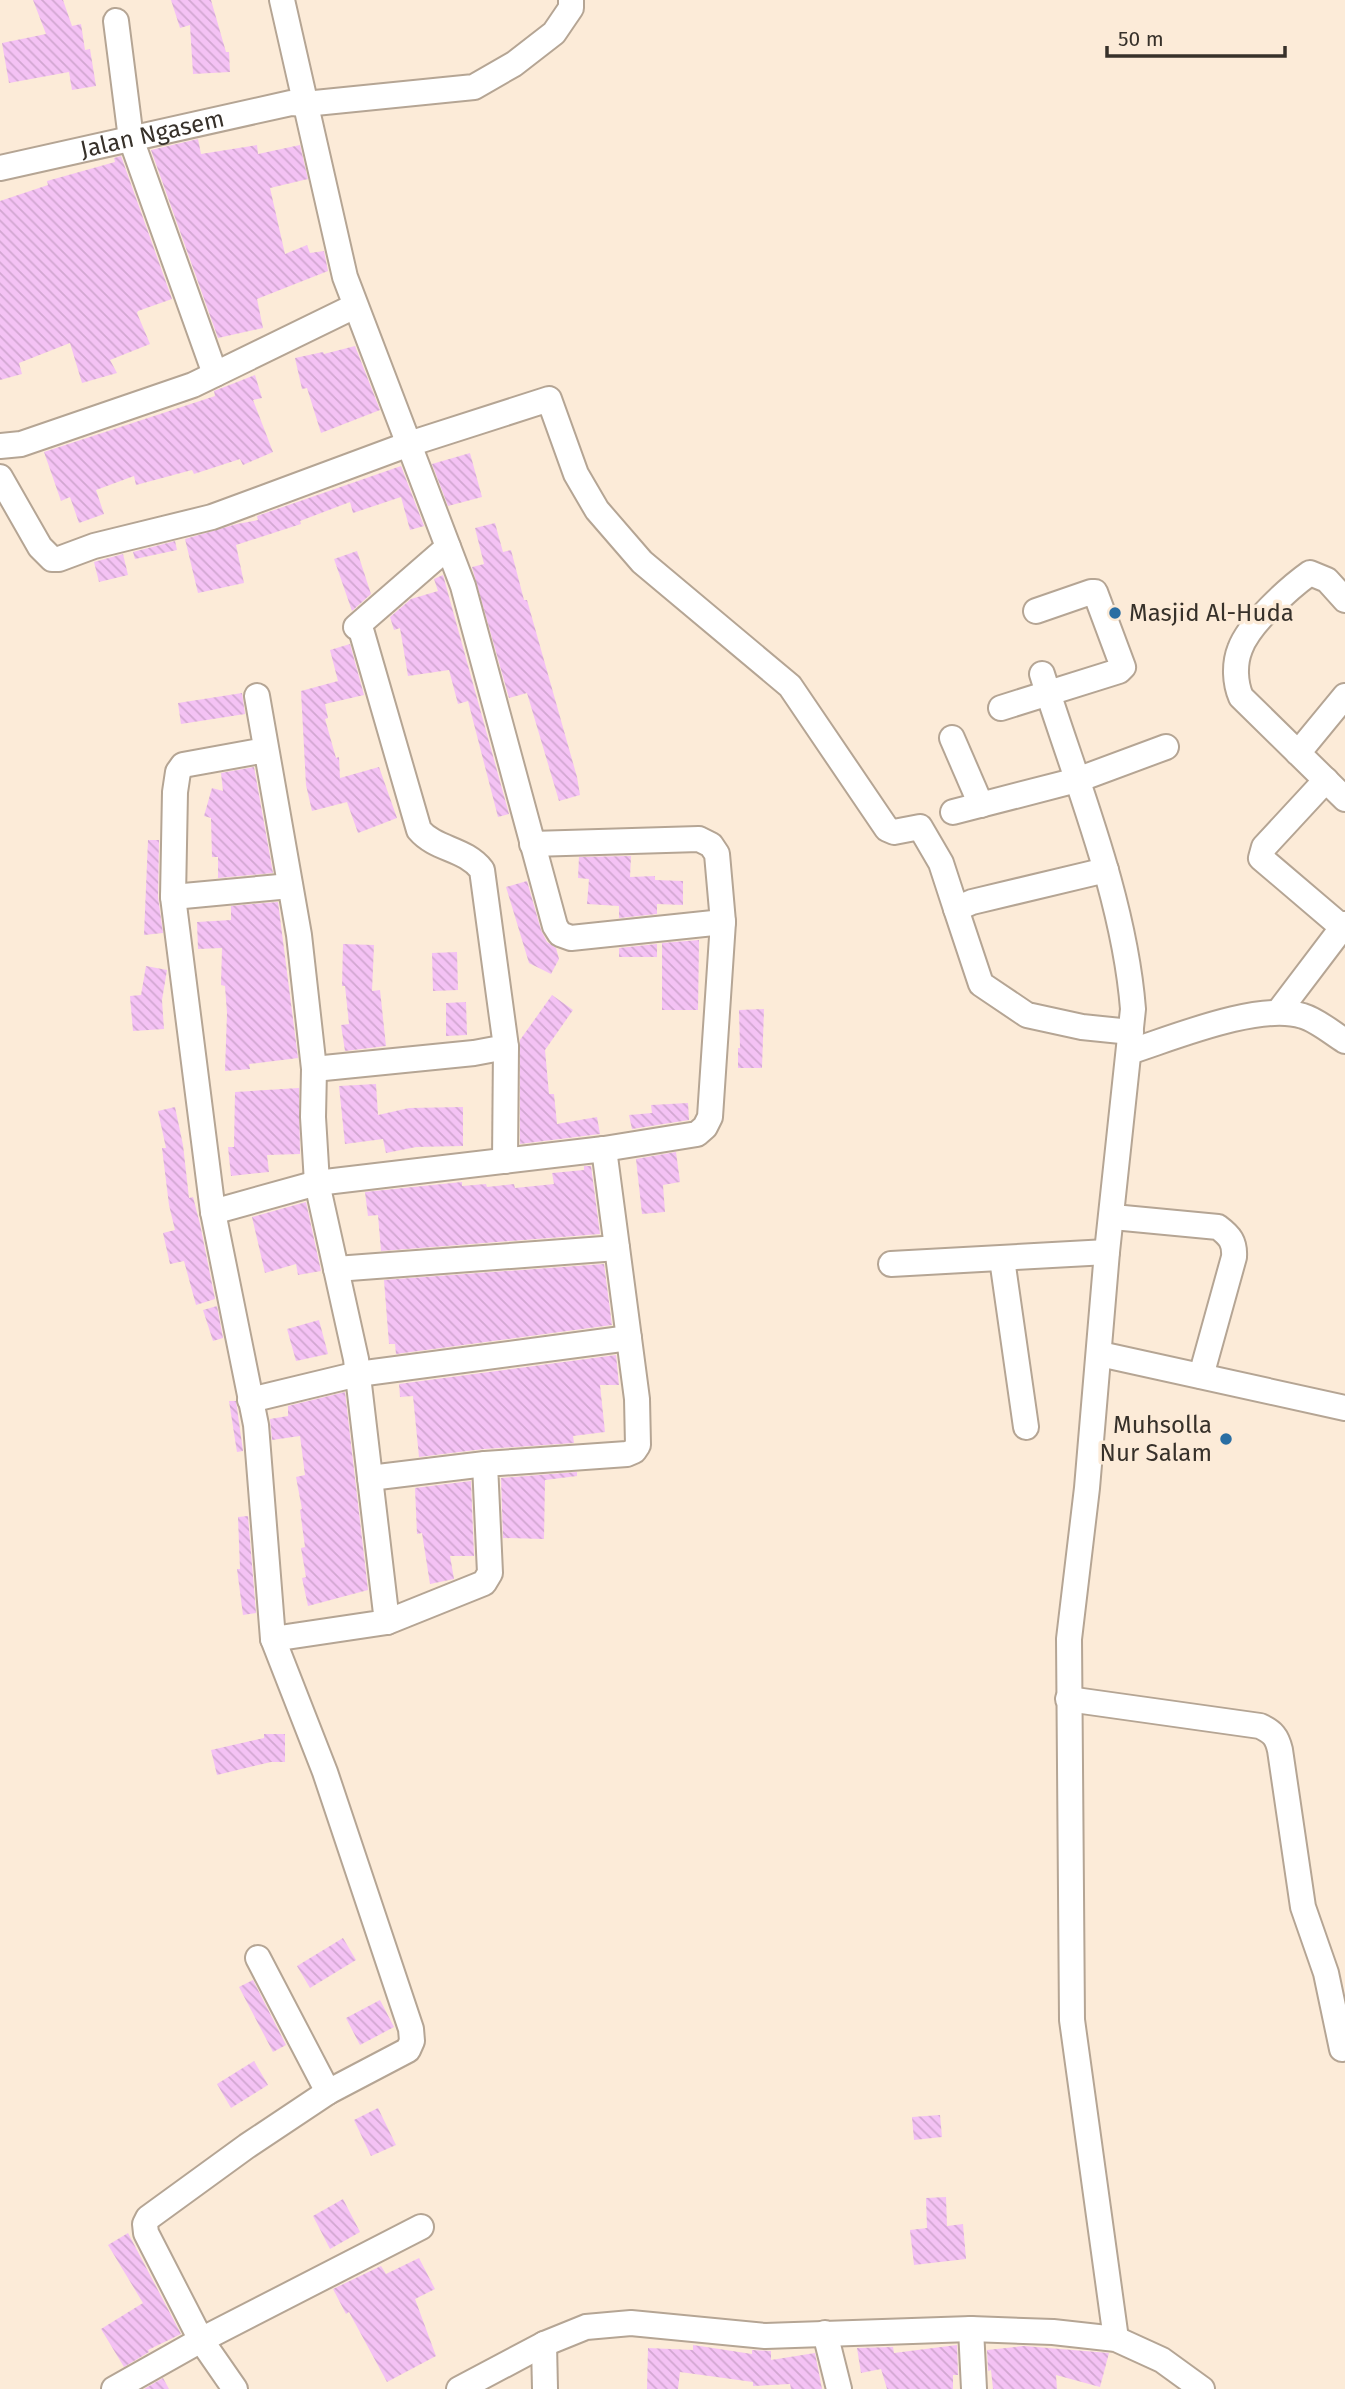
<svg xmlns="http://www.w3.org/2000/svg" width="1345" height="2389" font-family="'Fira Sans',sans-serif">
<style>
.building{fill:url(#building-back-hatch)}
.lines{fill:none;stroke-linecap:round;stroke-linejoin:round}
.minor-casing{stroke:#b5a594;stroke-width:28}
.minor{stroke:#fff;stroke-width:24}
.poi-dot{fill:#2a6ea3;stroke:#fcebd8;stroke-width:2.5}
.labels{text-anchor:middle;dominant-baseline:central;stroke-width:7;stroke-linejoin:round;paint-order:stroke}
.street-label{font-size:24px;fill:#37312a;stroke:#fcebd8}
.poi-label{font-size:24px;fill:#37312a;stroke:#fcebd8;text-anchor:start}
</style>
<defs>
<pattern id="building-back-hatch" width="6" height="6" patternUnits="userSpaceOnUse" patternTransform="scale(1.75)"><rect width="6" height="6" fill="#f4c2f4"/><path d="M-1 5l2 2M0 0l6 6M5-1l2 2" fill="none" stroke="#d2a7d1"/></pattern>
</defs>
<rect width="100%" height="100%" fill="#fcebd8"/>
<!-- building -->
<g class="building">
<polygon points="33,0 63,0 72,26 81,24 85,50 90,49 96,86 72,90 69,72 9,83 2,43 46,34"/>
<polygon points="171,0 211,0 226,52 229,52 230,72 193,74 190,25 180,28"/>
<polygon points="198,139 201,154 257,145 258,154 300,145 308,179 270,188 285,254 307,245 310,253 324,251 328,271 257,299 263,328 218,338 151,150"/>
<polygon points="121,156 172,299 138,311 137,313 150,344 110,360 117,373 82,383 70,343 19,363 22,374 0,380 0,201 48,185 47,181 115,162 114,158"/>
<polygon points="355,346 380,410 321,433 307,388 302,389 295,358 323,352 324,354"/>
<polygon points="255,375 262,398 253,400 273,452 243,465 240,459 194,474 192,470 136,485 134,476 96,490 104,514 79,523 70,497 61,501 44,452 215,396 214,391"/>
<polygon points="470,453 482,497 448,506 432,464"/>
<polygon points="401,466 424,526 410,530 401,497 353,513 350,502 300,521 301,524 236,545 244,583 198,593 185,539 237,524 258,520 257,516"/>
<polygon points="495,523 503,552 511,550 524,600 527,600 577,777 580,795 559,801 527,693 509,698 472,567 484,564 475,528"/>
<polygon points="175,541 177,550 135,559 133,552"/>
<polygon points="357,551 371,594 352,611 334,559"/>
<polygon points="123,554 128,575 99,582 94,562"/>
<polygon points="443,575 509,814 498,817 468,701 458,704 449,670 408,676 400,628 394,630 390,617 411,599 438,591 434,579"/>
<polygon points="350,644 364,695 325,704 328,718 325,719 336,758 339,757 340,778 379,767 397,818 358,833 347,802 312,811 306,785 301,691 338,681 330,650"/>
<polygon points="242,693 245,714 181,724 178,703"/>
<polygon points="254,767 273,873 218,878 218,857 212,857 211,818 204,816 212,788 223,791 221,773"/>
<polygon points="148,840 159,840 158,897 163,933 144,935"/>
<polygon points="631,856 630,877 655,876 655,880 683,881 683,905 657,904 657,914 619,918 619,906 587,904 589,879 578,878 579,857"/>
<polygon points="527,881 541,930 547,942 556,948 559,959 551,974 529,963 506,887"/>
<polygon points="278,902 298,1058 249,1064 250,1069 225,1071 227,1013 225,986 221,985 222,948 198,949 197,922 231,920 231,906"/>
<polygon points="699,940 698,1010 662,1010 662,943"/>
<polygon points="343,944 374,945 372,991 380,990 386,1046 345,1051 341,1025 349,1024 345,986 342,986"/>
<polygon points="657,944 657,957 619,957 619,948"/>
<polygon points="457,952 458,990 433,991 432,953"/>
<polygon points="146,966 167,970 162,1000 164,1029 133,1031 130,996 141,995"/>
<polygon points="552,995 573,1010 545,1050 549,1094 554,1094 557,1124 597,1117 600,1134 520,1144 520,1040"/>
<polygon points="466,1002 467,1035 446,1036 446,1003"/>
<polygon points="764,1009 762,1068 738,1068 738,1048 740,1048 739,1010"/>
<polygon points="376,1084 378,1115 409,1108 463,1107 463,1146 416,1147 386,1153 383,1139 345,1144 339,1086"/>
<polygon points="299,1088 300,1154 267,1155 269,1172 231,1176 228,1147 234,1147 235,1092"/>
<polygon points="688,1103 689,1120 632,1129 629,1115 652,1113 651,1105"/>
<polygon points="175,1107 183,1145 189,1198 193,1197 200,1224 215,1299 196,1305 184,1261 170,1264 163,1233 175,1230 169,1205 162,1148 166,1148 158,1111"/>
<polygon points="676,1152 680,1182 663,1185 665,1212 642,1214 636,1159"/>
<polygon points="584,1166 591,1166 600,1234 381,1251 378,1215 368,1216 365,1192 462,1182 462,1186 486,1184 487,1187 514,1184 515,1188 554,1184 552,1173 584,1170"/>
<polygon points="306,1202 321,1271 298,1275 296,1264 265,1273 252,1217"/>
<polygon points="604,1264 612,1325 396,1354 395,1344 389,1344 384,1280"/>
<polygon points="217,1306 223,1338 213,1341 203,1310"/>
<polygon points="319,1320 328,1354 296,1361 287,1329"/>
<polygon points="616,1355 619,1385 600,1385 605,1432 573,1436 574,1443 484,1449 419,1457 413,1396 400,1397 399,1384"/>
<polygon points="345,1392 368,1590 308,1606 302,1578 306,1577 301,1548 305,1547 300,1510 302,1509 296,1477 305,1475 300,1436 272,1440 270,1419 288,1416 288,1406"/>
<polygon points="229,1401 236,1401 243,1451 237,1452"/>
<polygon points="577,1472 577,1476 545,1480 544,1539 503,1538 501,1478"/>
<polygon points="471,1481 474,1556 450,1556 454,1579 430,1584 422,1533 417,1534 415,1488"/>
<polygon points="248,1516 256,1613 243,1615 237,1569 240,1569 238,1517"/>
<polygon points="264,1734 285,1734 285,1762 271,1762 217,1775 211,1750 264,1738"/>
<polygon points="343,1938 356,1960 310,1988 297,1966"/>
<polygon points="253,1980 286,2045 273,2052 239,1987"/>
<polygon points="380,2000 394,2027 360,2045 346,2018"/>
<polygon points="254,2061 268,2085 231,2108 217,2084"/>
<polygon points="378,2108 396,2145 371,2156 354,2120"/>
<polygon points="940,2115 942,2137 914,2140 912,2117"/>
<polygon points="946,2197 947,2226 963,2224 966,2259 914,2265 910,2230 927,2228 926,2198"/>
<polygon points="343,2199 360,2232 330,2249 313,2216"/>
<polygon points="128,2233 181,2334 148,2350 149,2352 124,2367 101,2329 143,2303 108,2245"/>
<polygon points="419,2258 435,2289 415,2299 436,2356 387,2382 349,2312 346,2314 333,2289 381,2266 386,2274"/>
<polygon points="693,2345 752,2354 752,2350 771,2351 771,2360 815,2353 822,2389 791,2389 790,2384 753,2386 753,2382 680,2372 678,2389 647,2389 648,2348 693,2350"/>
<polygon points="957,2345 958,2375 953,2375 953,2389 887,2389 881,2369 861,2373 857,2348 893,2347 894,2353"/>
<polygon points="1024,2346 1109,2353 1100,2387 1056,2375 1057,2389 993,2389 991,2370 988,2371 987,2350"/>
<polygon points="163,2378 169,2389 144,2389"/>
</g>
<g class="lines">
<!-- minor casing -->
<g class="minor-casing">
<g id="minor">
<polyline points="116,21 131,139 215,374"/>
<path id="s1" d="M0,168L291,103L305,104L474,87L514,64L554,33L571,8V0"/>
<polyline points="0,446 21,444 193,385 355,306"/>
<polyline points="0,477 40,547 52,559 59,559 94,546 212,517 409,444 549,399 576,474 597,510 642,562 790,686 887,829 894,832 920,827 941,863 956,909 972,902 1106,870"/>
<path d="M1345,600L1327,580L1310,573C1289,588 1249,624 1240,649C1234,664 1235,683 1241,697L1345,799"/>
<polyline points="356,627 448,547"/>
<path d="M1042,674C1076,782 1124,896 1133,1009L1107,1252L1087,1488L1069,1639L1072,2020L1116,2339"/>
<polyline points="257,696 299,935 314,1069 313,1117 317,1183 356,1359 387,1622 273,1639 256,1425 213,1212 173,897 175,792 178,772 183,765 266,750"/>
<polyline points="1001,708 1119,671 1123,667 1095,592 1091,592 1036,611"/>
<polyline points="952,738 981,805"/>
<polyline points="1298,753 1345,696"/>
<polyline points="1326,780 1264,847 1261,858 1342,927"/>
<polyline points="953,812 1077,780 1166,747"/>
<polyline points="532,844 699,839 711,845 717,854 723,922"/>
<polyline points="173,897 290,886"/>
<polyline points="956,909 981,984 1027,1015 1082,1027 1131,1032"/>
<polyline points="1279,1011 1345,924"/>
<path d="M1129,1052C1173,1038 1259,1002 1303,1016C1317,1020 1332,1033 1345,1041"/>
<path d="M314,1069L474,1053L506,1047L482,870C465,848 436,850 419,830L362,633"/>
<polyline points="505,1161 506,1047"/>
<polyline points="213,1212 317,1183 604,1149 697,1134 705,1127 710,1117 723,922 571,938 560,934 555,926 463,586 345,277 282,0"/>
<path d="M1113,1217L1218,1227C1230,1236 1235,1242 1234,1257L1201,1376"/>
<polyline points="1002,1259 1026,1427"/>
<polyline points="891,1264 1107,1252"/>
<polyline points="336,1269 617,1248"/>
<polyline points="1100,1354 1345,1408"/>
<polyline points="250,1400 358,1374 629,1338"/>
<polyline points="370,1478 485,1464"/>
<polyline points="387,1622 484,1583 490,1573 485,1464 627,1454 634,1451 638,1445 637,1399 604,1149"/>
<path d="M1068,1699L1260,1726C1273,1732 1277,1737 1280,1750L1303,1907L1326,1973L1342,2049"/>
<polyline points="258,1958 328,2092"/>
<polyline points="971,2329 974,2389"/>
<polyline points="825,2333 839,2389"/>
<polyline points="544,2344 545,2389"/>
<polyline points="114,2389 201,2340 421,2227"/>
<polyline points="235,2389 201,2340 146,2233 145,2224 148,2218 247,2146 328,2092 408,2050 412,2041 411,2029 325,1772 273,1639"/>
<polyline points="459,2389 544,2344 586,2327 631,2323 765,2336 971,2329 1053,2332 1116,2339 1162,2360 1202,2389"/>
</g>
</g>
<!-- minor -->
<use href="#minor" class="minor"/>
</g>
<!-- markers -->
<g class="poi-dot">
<circle cx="1115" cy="613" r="7"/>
<circle cx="1226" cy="1439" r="7"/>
</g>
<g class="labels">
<!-- street labels -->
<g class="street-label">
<text stroke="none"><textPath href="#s1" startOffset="156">Jalan Ngasem</textPath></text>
</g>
<!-- poi labels -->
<g class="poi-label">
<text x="1129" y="613">Masjid Al-Huda</text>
<text x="1212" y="1425" text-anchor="end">Muhsolla<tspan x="1212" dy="28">Nur Salam</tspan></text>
</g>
</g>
<!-- scale -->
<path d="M1107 46v10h178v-10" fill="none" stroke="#37312a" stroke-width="3.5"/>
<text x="1118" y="46" font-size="21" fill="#37312a" stroke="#fcebd8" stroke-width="5" paint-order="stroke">50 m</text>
</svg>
